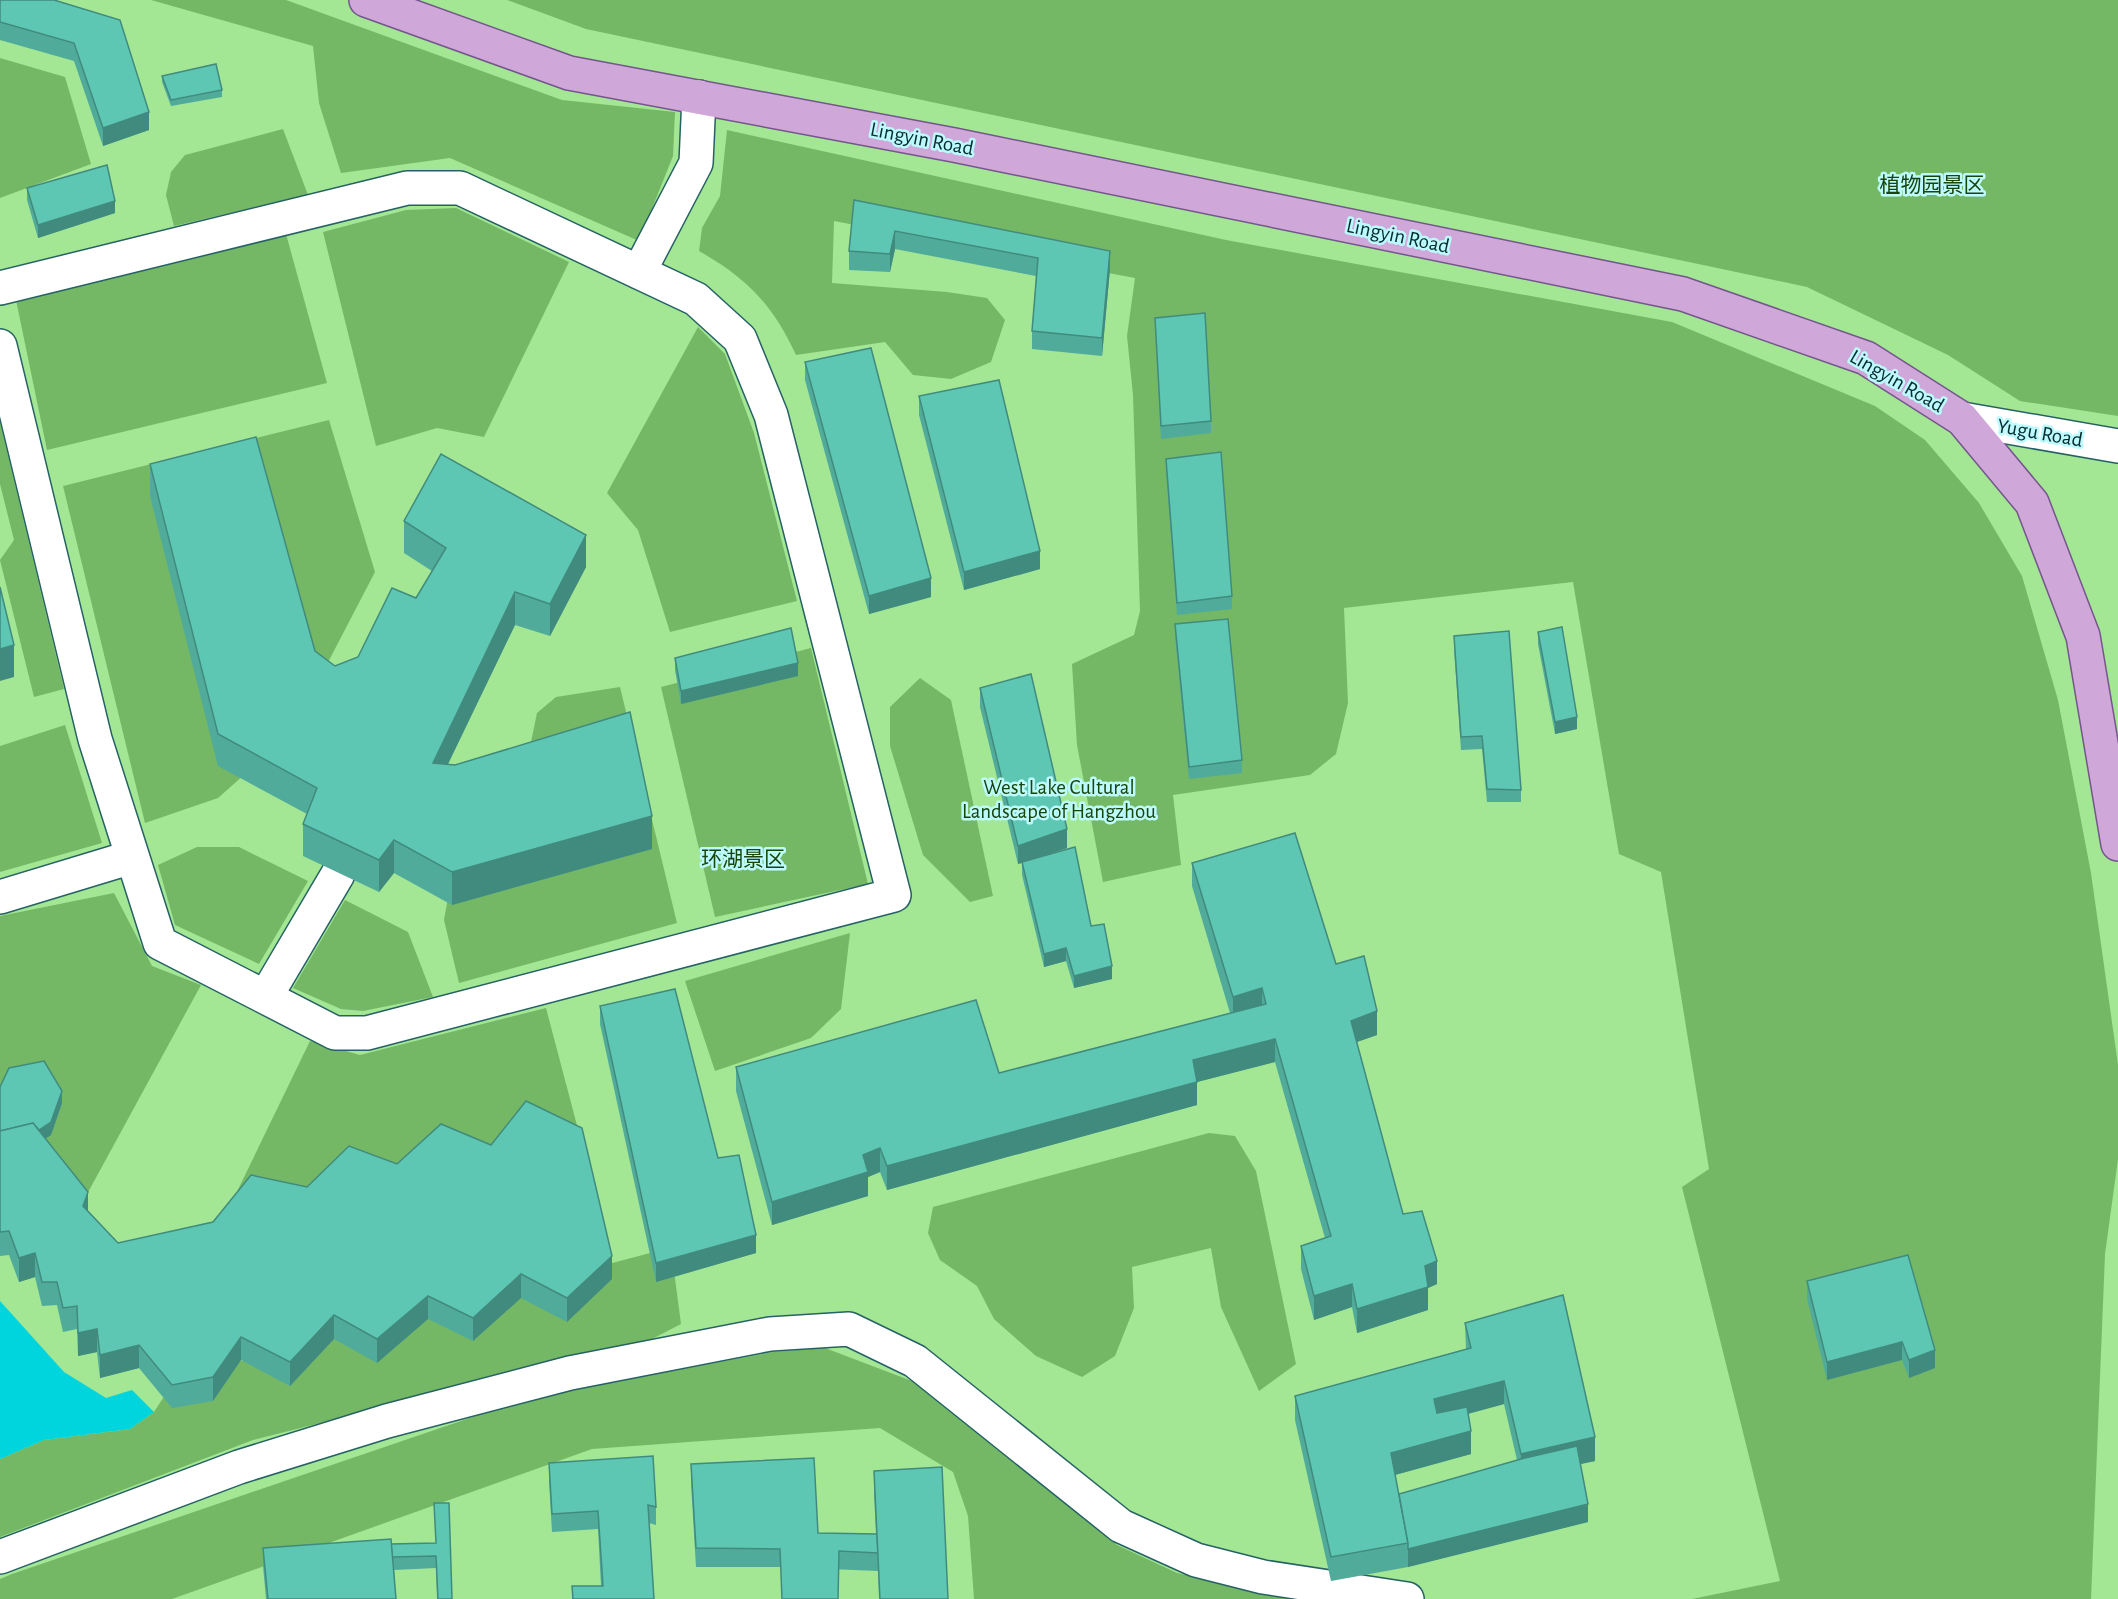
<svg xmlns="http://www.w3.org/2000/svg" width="2118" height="1599" font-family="'Alegreya Sans','Noto Sans SC',sans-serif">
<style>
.green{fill:#a3e694}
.forest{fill:#74b865}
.water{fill:#00d5dd}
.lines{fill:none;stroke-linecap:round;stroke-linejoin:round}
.minor-casing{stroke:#266265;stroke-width:36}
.major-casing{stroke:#74568c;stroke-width:36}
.minor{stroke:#fff;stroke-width:33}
.major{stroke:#d0a7d9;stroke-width:33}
.wall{fill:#50ab9b;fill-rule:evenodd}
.shaded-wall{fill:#418b7e}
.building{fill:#5dc7b4;stroke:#418b7e;stroke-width:1.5}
.labels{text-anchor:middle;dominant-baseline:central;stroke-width:5;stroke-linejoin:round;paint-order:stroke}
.street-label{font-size:21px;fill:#062c2e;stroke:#bcfafd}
.park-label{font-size:21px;fill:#17450b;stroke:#bcfafd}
</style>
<rect width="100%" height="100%" fill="#85f4fa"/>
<!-- green -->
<rect class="green" x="0" y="0" width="2118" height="1599"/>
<!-- forest -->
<g class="forest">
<polygon points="151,0 286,0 562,100 675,112 673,156 639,241 450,158 341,173 319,103 313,46"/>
<polygon points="507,0 2118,0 2118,416 2020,401 1948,355 1807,287 586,29"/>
<polygon points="0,58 65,77 91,164 0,198"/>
<polygon points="283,129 308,195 174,226 166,195 171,172 185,155"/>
<path d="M727,130L1226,240L1672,322L1875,406L1925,440L1979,503L2022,576L2058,700L2091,873L2118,1065V1159L2105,1254L2091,1599H1692L1780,1581L1682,1187L1709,1169L1661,872L1619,854L1573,582L1344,608L1348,703L1336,754L1310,775L1173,795L1181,865L1103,882L1077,745L1072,664L1134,635L1140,611L1133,395L1127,336L1135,278L834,221L832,283L947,292L987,298L1005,320L991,362L951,379L913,375L885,342L796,355C772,304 748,279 699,251L702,228L720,196Z"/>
<polygon points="456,208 569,262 484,437 437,428 376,446 323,232 406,210"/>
<polygon points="286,234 327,383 47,450 16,300"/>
<polygon points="698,327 725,354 754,433 797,601 670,632 638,530 607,493"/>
<polygon points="329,420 375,572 299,718 443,824 531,742 537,713 556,697 620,687 677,923 459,983 444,920 451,881 264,757 218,798 145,823 63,486"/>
<polygon points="0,422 64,689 34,697 0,560 14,540 0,484"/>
<polygon points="811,648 868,884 715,917 661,687"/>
<polygon points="920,678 951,700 993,896 970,902 923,855 890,746 890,707"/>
<polygon points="65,725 102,843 0,872 0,746"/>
<polygon points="197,847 239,847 308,881 259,964 175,925 158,865"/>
<polygon points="114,893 152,966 201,985 62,1240 0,1217 0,916"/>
<polygon points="345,900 408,932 433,997 363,1011 341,1009 293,988"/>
<polygon points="850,933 841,1009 811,1038 715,1071 685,981"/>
<polygon points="546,1008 579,1133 553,1150 232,1202 310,1041 360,1055"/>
<polygon points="1209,1133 1235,1136 1256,1171 1296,1364 1259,1391 1221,1307 1211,1248 1132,1267 1134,1308 1115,1356 1082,1377 1036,1356 994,1319 977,1286 940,1260 928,1233 933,1207"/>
<polygon points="654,1252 674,1271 681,1324 650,1340 253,1440 0,1537 0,1459 44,1440 130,1429 154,1412 176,1378"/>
<polygon points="825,1348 925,1386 1117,1545 1177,1573 1289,1599 974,1599 968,1516 953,1472 880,1428 592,1449 172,1599 0,1599 0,1579 12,1574 528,1398 773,1352"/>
</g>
<!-- water -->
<polygon class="water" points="0,1301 64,1372 106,1398 132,1390 154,1412 130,1429 44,1440 0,1459"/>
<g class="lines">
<!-- minor casing -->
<g class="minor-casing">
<g id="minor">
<polyline points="639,272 696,163 699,97"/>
<polyline points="0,288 407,188 460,188 696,299 740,339 771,415 894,895 367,1033 335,1033 160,943 95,739 0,346"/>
<polyline points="1962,419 2118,446"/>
<polyline points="0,897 132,857"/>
<polyline points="266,996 338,874"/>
<polyline points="0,1557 239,1467 387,1421 570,1373 770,1334 849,1329 915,1361 1121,1526 1196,1560 1263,1577 1407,1599"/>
</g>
</g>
<!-- major casing -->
<g class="major-casing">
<polyline id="major" points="366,0 569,73 954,145 1683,294 1866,358 1962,419 2032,503 2083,636 2118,844"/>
</g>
<!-- minor -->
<use href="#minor" class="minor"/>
<!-- major -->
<use href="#major" class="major"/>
</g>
<!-- wall -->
<g class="wall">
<polygon points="0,0 54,0 149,130 103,146 74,61 0,40"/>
<polygon points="162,76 222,90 222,97 171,106 162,82"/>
<polygon points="27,188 115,213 38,238 27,200"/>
<polygon points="854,200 1110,269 1102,356 1032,349 1032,331 1036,276 895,249 890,272 849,270 849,251"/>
<polygon points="1155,318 1211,421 1211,433 1161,439"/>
<polygon points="805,362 931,597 869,614 805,380"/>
<polygon points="919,396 1040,569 964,590 919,415"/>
<polygon points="1166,459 1232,596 1232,609 1177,615 1166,472"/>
<polygon points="150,464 315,651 335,666 358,657 416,598 432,571 404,553 404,521 586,567 550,636 515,625 448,764 652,849 452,905 394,873 379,892 303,856 303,824 307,814 218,766 150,496"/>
<polygon points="1175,624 1242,760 1242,773 1189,779 1175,636"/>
<polygon points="1538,632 1577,729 1555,734 1538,644"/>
<polygon points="1454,636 1521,790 1521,802 1487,802 1482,749 1461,750 1454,649"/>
<polygon points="675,658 798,676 681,704 675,670"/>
<polygon points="980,688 1067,848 1038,858 1091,926 1112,979 1074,988 1066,961 1044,967 1022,875 1022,863 1018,864 980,707"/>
<polygon points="1192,863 1336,964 1377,1035 1357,1042 1403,1214 1437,1284 1428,1288 1428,1310 1357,1333 1352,1307 1314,1320 1301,1269 1301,1246 1325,1238 1275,1062 1197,1082 1197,1105 887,1190 880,1172 868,1177 868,1196 772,1225 736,1091 736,1067 999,1073 1230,1013 1192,886"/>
<polygon points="600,1006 718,1158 756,1253 656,1282 600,1024"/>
<polygon points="0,1087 62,1103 51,1135 45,1138 88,1211 118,1243 612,1279 567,1322 521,1298 473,1341 428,1319 377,1363 334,1339 290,1386 241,1360 213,1401 172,1408 139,1368 100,1378 97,1352 78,1356 77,1329 63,1332 57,1305 42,1306 35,1277 19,1282 9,1255 0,1256"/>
<polygon points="1908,1255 1935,1368 1909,1378 1902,1360 1827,1380 1807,1299 1807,1281"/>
<path d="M1465,1323L1595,1461L1580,1464L1588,1522L1408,1567L1331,1581L1295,1420V1396L1466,1349ZM1504,1404L1517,1460L1399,1494L1395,1475L1471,1454L1468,1414Z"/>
<polygon points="549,1463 656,1507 656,1525 649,1523 654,1599 572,1599 572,1586 601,1586 598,1529 552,1532 549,1481"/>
<polygon points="691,1464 818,1533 876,1534 874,1494 874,1471 948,1599 879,1599 878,1571 780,1567 696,1567 691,1483"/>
<polygon points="434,1503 452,1599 437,1599 436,1568 394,1570 396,1599 266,1599 263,1566 263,1548 436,1543"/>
</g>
<!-- shaded-wall -->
<g class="shaded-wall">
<polygon points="149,112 149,130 103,146 103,128"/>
<polygon points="115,201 115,213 38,238 38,225"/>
<polygon points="895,231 895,249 890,272 890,254"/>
<polygon points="1110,251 1110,269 1102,356 1102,338"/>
<polygon points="586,535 586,567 550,636 550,604"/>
<polygon points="1040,551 1040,569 964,590 964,572"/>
<polygon points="931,578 931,597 869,614 869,596"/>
<polygon points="515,592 515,625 433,795 433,763"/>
<polygon points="14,645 14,677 0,681 0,649"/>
<polygon points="798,663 798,676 681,704 681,691"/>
<polygon points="1577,717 1577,729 1555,734 1555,722"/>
<polygon points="652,816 652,849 452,905 452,872"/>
<polygon points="1067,829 1067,848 1018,864 1018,846"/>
<polygon points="394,840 394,873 379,892 379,860"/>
<polygon points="1066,948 1066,961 1044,967 1044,954"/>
<polygon points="1112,966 1112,979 1074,988 1074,976"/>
<polygon points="1262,988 1262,1011 1233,1021 1233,997"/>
<polygon points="1377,1011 1377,1035 1351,1044 1351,1021"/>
<polygon points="1275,1039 1275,1062 1197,1082 1197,1105 887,1190 887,1166 1193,1060"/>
<polygon points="62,1091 62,1103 51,1135 33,1147 0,1155"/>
<polygon points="880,1148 880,1172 868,1177 868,1196 772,1225 772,1202 863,1155"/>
<polygon points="88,1192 88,1216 83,1206"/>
<polygon points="756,1235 756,1253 656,1282 656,1263"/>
<polygon points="35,1253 35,1277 19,1282 19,1258"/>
<polygon points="612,1256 612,1279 567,1322 567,1298"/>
<polygon points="1437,1261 1437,1284 1428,1288 1428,1310 1357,1333 1357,1309 1425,1266"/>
<polygon points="521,1274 521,1298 473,1341 473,1318"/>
<polygon points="1352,1284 1352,1307 1314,1320 1314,1296"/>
<polygon points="428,1296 428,1319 377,1363 377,1339"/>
<polygon points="334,1315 334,1339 290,1386 290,1362"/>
<polygon points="97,1329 97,1352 78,1356 78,1333"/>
<polygon points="241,1337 241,1360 213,1401 213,1377"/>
<polygon points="1902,1342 1902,1360 1827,1380 1827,1362"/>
<polygon points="139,1345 139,1368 100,1378 100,1355"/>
<polygon points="1935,1350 1935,1368 1909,1378 1909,1360"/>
<polygon points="1504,1381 1504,1404 1434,1423 1434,1399"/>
<polygon points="1471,1431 1471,1454 1391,1476 1391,1453"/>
<polygon points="1595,1437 1595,1461 1521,1477 1521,1454"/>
<polygon points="1588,1504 1588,1522 1408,1567 1408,1549"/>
</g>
<!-- building -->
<g class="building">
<polygon points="0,0 54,0 120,20 149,112 103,128 74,43 0,22"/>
<polygon points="216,64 222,90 171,100 162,76"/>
<polygon points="107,165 115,201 38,225 27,188"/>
<polygon points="854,200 1110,251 1102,338 1032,331 1038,258 895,231 890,254 849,251"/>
<polygon points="1205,313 1211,421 1161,426 1155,318"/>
<polygon points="871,348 931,578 869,596 805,362"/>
<polygon points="999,380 1040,551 964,572 919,396"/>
<polygon points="256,437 315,651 335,666 358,657 392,588 416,598 446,548 404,521 441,454 586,535 550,604 515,592 433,763 455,765 630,712 652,816 452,872 394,840 379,860 303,824 317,788 218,734 150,464"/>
<polygon points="1221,452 1232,596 1177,603 1166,459"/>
<polygon points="0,587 14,645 0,649"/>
<polygon points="1228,619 1242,760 1189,767 1175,624"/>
<polygon points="1562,627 1577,717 1555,722 1538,632"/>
<polygon points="791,628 798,663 681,691 675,658"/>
<polygon points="1509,631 1521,790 1487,789 1482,736 1461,737 1454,636"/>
<polygon points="1031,674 1067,829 1018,846 980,688"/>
<polygon points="1295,833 1336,964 1364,956 1377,1011 1351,1021 1403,1214 1422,1211 1437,1261 1425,1266 1428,1287 1357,1309 1352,1284 1314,1296 1301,1246 1331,1236 1275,1039 1193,1060 1197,1082 887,1166 880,1148 863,1155 868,1172 772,1202 736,1067 976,1000 999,1073 1266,1004 1262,988 1233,997 1192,863"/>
<polygon points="1075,847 1091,926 1104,924 1112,966 1074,976 1066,948 1044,954 1022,862"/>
<polygon points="675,989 718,1158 739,1155 756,1235 656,1263 600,1006"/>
<polygon points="44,1061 62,1091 51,1122 39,1130 33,1123 0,1131 0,1087 9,1068"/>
<polygon points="526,1101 582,1128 612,1256 567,1298 521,1274 473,1318 428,1296 377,1339 334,1315 290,1362 241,1337 213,1377 172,1385 139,1345 100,1355 97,1329 78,1333 77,1306 63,1308 57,1282 42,1282 35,1253 19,1258 9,1231 0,1232 0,1131 33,1123 88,1192 83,1206 118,1243 213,1222 251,1175 307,1187 349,1146 397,1164 441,1124 491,1145"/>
<polygon points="1908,1255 1935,1350 1909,1360 1902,1342 1827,1362 1807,1281"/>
<polygon points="1563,1295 1595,1437 1521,1454 1504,1381 1434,1399 1437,1413 1467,1407 1471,1431 1391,1453 1408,1543 1331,1557 1295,1396 1471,1348 1465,1323"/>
<polygon points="1577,1446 1588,1504 1408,1549 1408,1543 1399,1494 1521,1459"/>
<polygon points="653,1456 656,1507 648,1505 654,1599 573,1599 572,1586 603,1586 598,1511 552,1514 549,1463"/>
<polygon points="814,1458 818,1533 877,1534 878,1553 839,1551 838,1599 782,1599 780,1549 696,1548 691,1464"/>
<polygon points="942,1467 948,1599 880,1599 874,1471"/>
<polygon points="434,1503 449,1503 452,1599 438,1599 436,1556 392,1557 391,1544 436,1543"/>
<polygon points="391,1539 396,1599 268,1599 263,1548"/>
</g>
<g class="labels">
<!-- street labels -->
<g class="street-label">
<text transform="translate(922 139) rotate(11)">Lingyin Road</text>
<text transform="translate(1398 236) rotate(12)">Lingyin Road</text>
<text transform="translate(1897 381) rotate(30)">Lingyin Road</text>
<text transform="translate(2040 433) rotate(10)">Yugu Road</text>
</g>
<!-- park labels -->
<g class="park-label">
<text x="1932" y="185">植物园景区</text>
<text x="1059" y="787">West Lake Cultural<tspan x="1059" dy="24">Landscape of Hangzhou</tspan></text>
<text x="743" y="859">环湖景区</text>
</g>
</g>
</svg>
